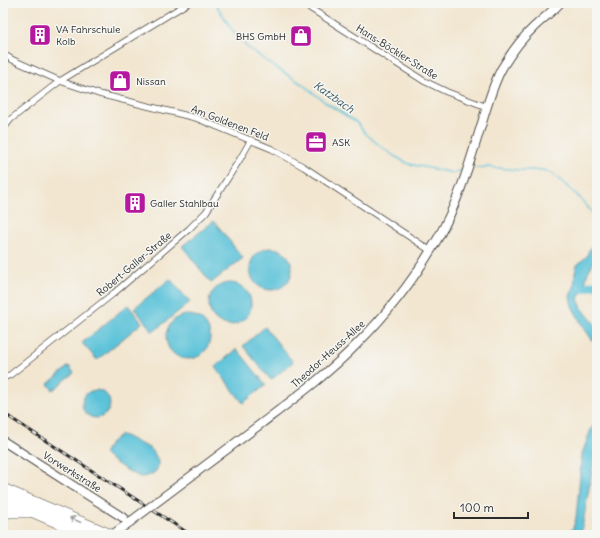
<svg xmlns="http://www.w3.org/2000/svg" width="600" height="538" font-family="Delius,sans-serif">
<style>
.water{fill:#5cc2d9;stroke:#447682}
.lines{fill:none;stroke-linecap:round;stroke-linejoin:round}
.stream{stroke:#5cc2d9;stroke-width:1.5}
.river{stroke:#5cc2d9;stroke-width:9}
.street-casing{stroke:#494744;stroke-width:7}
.secondary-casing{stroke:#494744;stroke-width:10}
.highway-casing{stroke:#494744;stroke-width:12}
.street{stroke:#fff;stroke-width:5.5}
.secondary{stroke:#fff;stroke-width:8}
.highway{stroke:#fff;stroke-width:11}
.rail-casing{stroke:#2b2b2b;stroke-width:3}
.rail{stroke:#f6f6f2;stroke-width:1.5;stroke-dasharray:4.5;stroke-linecap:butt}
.secondary-bridge-casing{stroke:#494744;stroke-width:10;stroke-linecap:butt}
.secondary-bridge{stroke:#fff;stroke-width:8}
.oneway{stroke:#a0a0a0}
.labels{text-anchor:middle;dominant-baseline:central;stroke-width:3;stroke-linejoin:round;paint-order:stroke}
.poi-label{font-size:10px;fill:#2b2b2b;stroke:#f6f6f2;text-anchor:start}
.street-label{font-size:10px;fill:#2b2b2b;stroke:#f6f6f2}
.water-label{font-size:11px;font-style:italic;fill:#3a585f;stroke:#f6f6f2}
</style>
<rect width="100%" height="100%" fill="#f6f6f2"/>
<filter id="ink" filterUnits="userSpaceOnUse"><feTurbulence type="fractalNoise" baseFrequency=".025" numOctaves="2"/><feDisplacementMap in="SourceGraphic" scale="8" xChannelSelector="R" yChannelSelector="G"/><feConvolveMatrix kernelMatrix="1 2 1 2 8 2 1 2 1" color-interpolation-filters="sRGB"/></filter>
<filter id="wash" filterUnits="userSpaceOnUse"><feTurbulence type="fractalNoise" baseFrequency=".012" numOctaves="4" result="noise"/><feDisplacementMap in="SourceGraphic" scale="16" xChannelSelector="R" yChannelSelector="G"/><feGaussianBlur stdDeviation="0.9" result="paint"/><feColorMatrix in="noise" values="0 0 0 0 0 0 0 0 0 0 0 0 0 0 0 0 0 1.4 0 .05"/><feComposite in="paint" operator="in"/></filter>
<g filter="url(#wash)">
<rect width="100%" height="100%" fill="#f2e6d0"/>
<!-- water -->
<g class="water">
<polygon points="214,221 243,258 211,283 182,246"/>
<polygon points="597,241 597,256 588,272 583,292 580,294 578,299 582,308 597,327 597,347 582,325 572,306 570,296 574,287 575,273 577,265 587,256 589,250"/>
<circle cx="271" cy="269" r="21"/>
<polygon points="170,279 190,302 153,332 134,308"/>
<circle cx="230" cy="304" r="21"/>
<polygon points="128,305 142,323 97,360 82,343"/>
<circle cx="188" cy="337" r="22"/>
<polygon points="265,327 293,362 271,380 243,346"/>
<polygon points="237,349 266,385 243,403 215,367"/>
<polygon points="69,366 74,373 53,390 48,384"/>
<circle cx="96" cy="404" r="14"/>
<polygon points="597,419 597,451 594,460 581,534 580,535 563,535 567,533 573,528 576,518 582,454 591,429"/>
<path d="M121,435C127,436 130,439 135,441C139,444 144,445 149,448C156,454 162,464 155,472C152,475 145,477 141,477C134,476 112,461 106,456L104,454C108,445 113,439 121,435Z"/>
</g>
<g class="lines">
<!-- stream -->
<g class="stream">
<polyline points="215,3 233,31 247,47 269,63 302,84 325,102 356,122 365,133 380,146 394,156 409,164 453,173 462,170"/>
<polyline points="475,168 487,167 518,170 543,170 553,174 579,197 597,218"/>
</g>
<!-- river -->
<polyline class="river" points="580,289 593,285 597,286"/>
</g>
</g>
<g filter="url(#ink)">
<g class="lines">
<!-- street casing -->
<g class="street-casing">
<g id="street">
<polyline points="302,3 424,81 447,92 487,107"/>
<polyline points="3,54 13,60 60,81 99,94 196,118 272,149 304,167 431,251"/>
<polyline points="3,129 11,119 60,81 188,3"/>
<polyline points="3,378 10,375 114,293 189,229 206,212 240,159 251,140"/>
</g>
</g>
<!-- secondary casing -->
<g class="secondary-casing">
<g id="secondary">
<polyline points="3,441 130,522 112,535"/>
<path d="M166,495C198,471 230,447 262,423C295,398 329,373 357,344C389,312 416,277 438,238C458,203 469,165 481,126C487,107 492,86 502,68C511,53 521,39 534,27C542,19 552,12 560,3"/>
</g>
</g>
<!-- highway casing -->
<g class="highway-casing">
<g id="highway">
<polyline points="3,489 111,535"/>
<polyline points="3,499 87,535"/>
<polyline points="3,514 9,512 28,512"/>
</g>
</g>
<!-- street -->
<use href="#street" class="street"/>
<!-- secondary -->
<use href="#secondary" class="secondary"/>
<!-- highway -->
<use href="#highway" class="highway"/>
<!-- rail casing -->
<g class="rail-casing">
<polyline id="rail" points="3,413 191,535"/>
</g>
<!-- rail -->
<use href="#rail" class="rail"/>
<!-- secondary-bridge casing -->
<g class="secondary-bridge-casing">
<polyline id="secondary-bridge" points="130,522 166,495"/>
</g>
<!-- secondary-bridge -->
<use href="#secondary-bridge" class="secondary-bridge"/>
</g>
<!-- one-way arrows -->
<defs><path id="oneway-shaft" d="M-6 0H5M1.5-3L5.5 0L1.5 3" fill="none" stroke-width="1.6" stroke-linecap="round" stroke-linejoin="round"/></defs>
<use class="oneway" href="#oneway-shaft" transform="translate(75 520) rotate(-157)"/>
</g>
<!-- icons -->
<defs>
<g id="building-square" transform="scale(1.15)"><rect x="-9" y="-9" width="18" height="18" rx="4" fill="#b5179e" stroke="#f6f6f2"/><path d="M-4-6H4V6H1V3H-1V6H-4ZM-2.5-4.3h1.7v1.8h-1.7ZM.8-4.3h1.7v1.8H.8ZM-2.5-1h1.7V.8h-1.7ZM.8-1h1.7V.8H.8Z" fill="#fff"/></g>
<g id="shop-square" transform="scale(1.15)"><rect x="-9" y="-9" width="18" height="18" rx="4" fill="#b5179e" stroke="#f6f6f2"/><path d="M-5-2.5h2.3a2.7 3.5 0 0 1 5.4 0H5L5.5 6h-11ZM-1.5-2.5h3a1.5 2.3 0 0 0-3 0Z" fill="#fff"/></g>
<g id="office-square" transform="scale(1.15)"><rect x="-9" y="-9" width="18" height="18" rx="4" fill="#b5179e" stroke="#f6f6f2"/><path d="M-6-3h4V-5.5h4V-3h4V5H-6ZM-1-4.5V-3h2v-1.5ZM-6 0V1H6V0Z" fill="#fff"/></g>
</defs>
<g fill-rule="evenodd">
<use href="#building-square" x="40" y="35"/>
<use href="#shop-square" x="301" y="36"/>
<use href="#shop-square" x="120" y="81"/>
<use href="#office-square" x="316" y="142"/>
<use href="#building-square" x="135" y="203"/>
</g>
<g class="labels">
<!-- poi labels -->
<g class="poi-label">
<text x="56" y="29">VA Fahrschule<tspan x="56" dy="12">Kolb</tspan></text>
<text x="286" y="36" text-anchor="end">BHS GmbH</text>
<text x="136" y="81">Nissan</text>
<text x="332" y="142">ASK</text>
<text x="150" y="203">Galler Stahlbau</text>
</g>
<!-- street labels -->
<g class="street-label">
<text transform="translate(397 52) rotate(32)">Hans-Böckler-Straße</text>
<text transform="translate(230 123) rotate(21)">Am Goldenen Feld</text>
<text transform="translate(134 264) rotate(-40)">Robert-Galler-Straße</text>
<text transform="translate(328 354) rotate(-42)">Theodor-Heuss-Allee</text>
<text transform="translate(72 472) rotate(32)">Vorwerkstraße</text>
</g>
<!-- water labels -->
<g class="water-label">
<text transform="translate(334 97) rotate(35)">Katzbach</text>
</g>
</g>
<!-- margin -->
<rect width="600" height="538" fill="none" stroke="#f6f6f2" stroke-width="16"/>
<!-- scale -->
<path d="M454 512v6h74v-6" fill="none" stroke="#2b2b2b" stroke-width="2"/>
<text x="460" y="512" font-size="12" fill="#2b2b2b" stroke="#f6f6f2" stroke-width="3" paint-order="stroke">100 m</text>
</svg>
